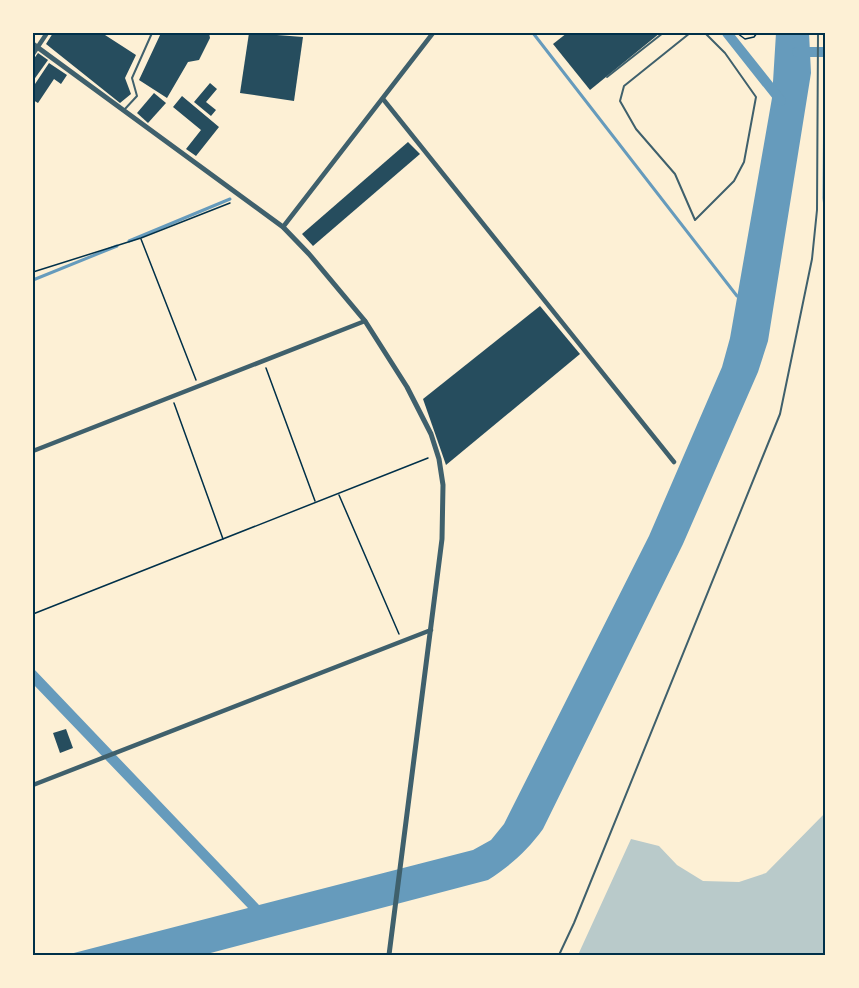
<svg xmlns="http://www.w3.org/2000/svg" width="859" height="988" font-family="Arial,sans-serif">
<style>
.green{fill:#b9caca}
.water{fill:#669bbc}
.lines{fill:none;stroke-linecap:round;stroke-linejoin:round}
.stream{stroke:#669bbc;stroke-width:3}
.canal{stroke:#669bbc;stroke-width:10}
.building{fill:#264d5e}
.path{stroke:#003049;stroke-width:1.5}
.service{stroke:#3f606c;stroke-width:2}
.minor{stroke:#3f606c;stroke-width:4.5}
.tertiary{stroke:#3f606c;stroke-width:5}
.neatline{fill:none;stroke:#003049;stroke-width:2}
</style>
<rect width="100%" height="100%" fill="#fdf0d5"/>
<!-- green -->
<g class="green">
<polygon points="824,72 826,72 826,218 822,198"/>
<polygon points="826,812 826,955 578,955 631,839 659,846 677,865 703,881 739,882 766,873"/>
</g>
<!-- water -->
<path class="water" d="M776,33H809L811,73L768,341L758,372L683,544L543,829C527,851 511,865 488,880L203,955H66L248,908L33,684V668L259,905L473,850L491,840L504,824L649,536L722,367L730,338L772,98Z"/>
<g class="lines">
<!-- stream -->
<g class="stream">
<polyline points="533,33 737,296"/>
<polyline points="129,241 230,199"/>
<polyline points="33,280 117,246"/>
</g>
<!-- canal -->
<g class="canal">
<polyline points="727,33 781,101"/>
<polyline points="797,52 826,52"/>
</g>
</g>
<!-- building -->
<g class="building">
<polygon points="53,33 106,33 105,35 136,55 125,78 131,94 120,103 46,44"/>
<polygon points="161,33 209,33 210,38 199,60 188,62 167,98 139,80"/>
<polygon points="249,33 303,37 294,101 240,93"/>
<polygon points="567,33 660,33 590,90 553,44"/>
<polygon points="38,53 48,60 33,81 33,60"/>
<polygon points="49,63 67,75 61,84 54,79 38,103 33,100 33,87"/>
<polygon points="210,83 217,89 206,102 216,110 211,116 194,102"/>
<polygon points="154,93 166,103 148,123 137,113"/>
<polygon points="182,96 219,127 196,156 186,149 201,130 173,107"/>
<polygon points="408,142 420,154 313,246 302,234"/>
<polygon points="540,306 580,354 446,465 423,399"/>
<polygon points="66,729 73,748 60,753 53,733"/>
</g>
<g class="lines">
<!-- path -->
<g class="path">
<polyline points="737,33 745,39 754,37 757,33"/>
<polyline points="141,239 196,380"/>
<polyline points="33,272 141,238 230,203"/>
<polyline points="266,368 315,501"/>
<polyline points="174,403 223,539"/>
<polyline points="339,495 399,634"/>
<polyline points="33,614 428,458"/>
</g>
<!-- service -->
<g class="service">
<polyline points="690,33 624,86 620,101 636,129 675,174 695,220 734,181 744,162 756,97 725,53 705,33"/>
<polyline points="607,77 663,33"/>
<polyline points="124,110 137,96 132,78 152,33"/>
<polyline points="559,955 574,923 780,414 812,259 817,210 818,33"/>
</g>
<!-- minor -->
<g class="minor">
<polyline points="33,54 47,33"/>
<polyline points="383,99 674,462"/>
<polyline points="283,227 433,33"/>
<polyline points="33,451 365,321"/>
<polyline points="33,785 431,630"/>
</g>
<!-- tertiary -->
<polyline class="tertiary" points="33,44 283,227 309,254 365,321 407,387 431,434 439,459 443,485 442,539 389,955"/>
</g>
<!-- border -->
<rect width="859" height="988" fill="none" stroke="#fdf0d5" stroke-width="69"/>
<rect x="34" y="34" width="790" height="920" class="neatline"/>
</svg>
